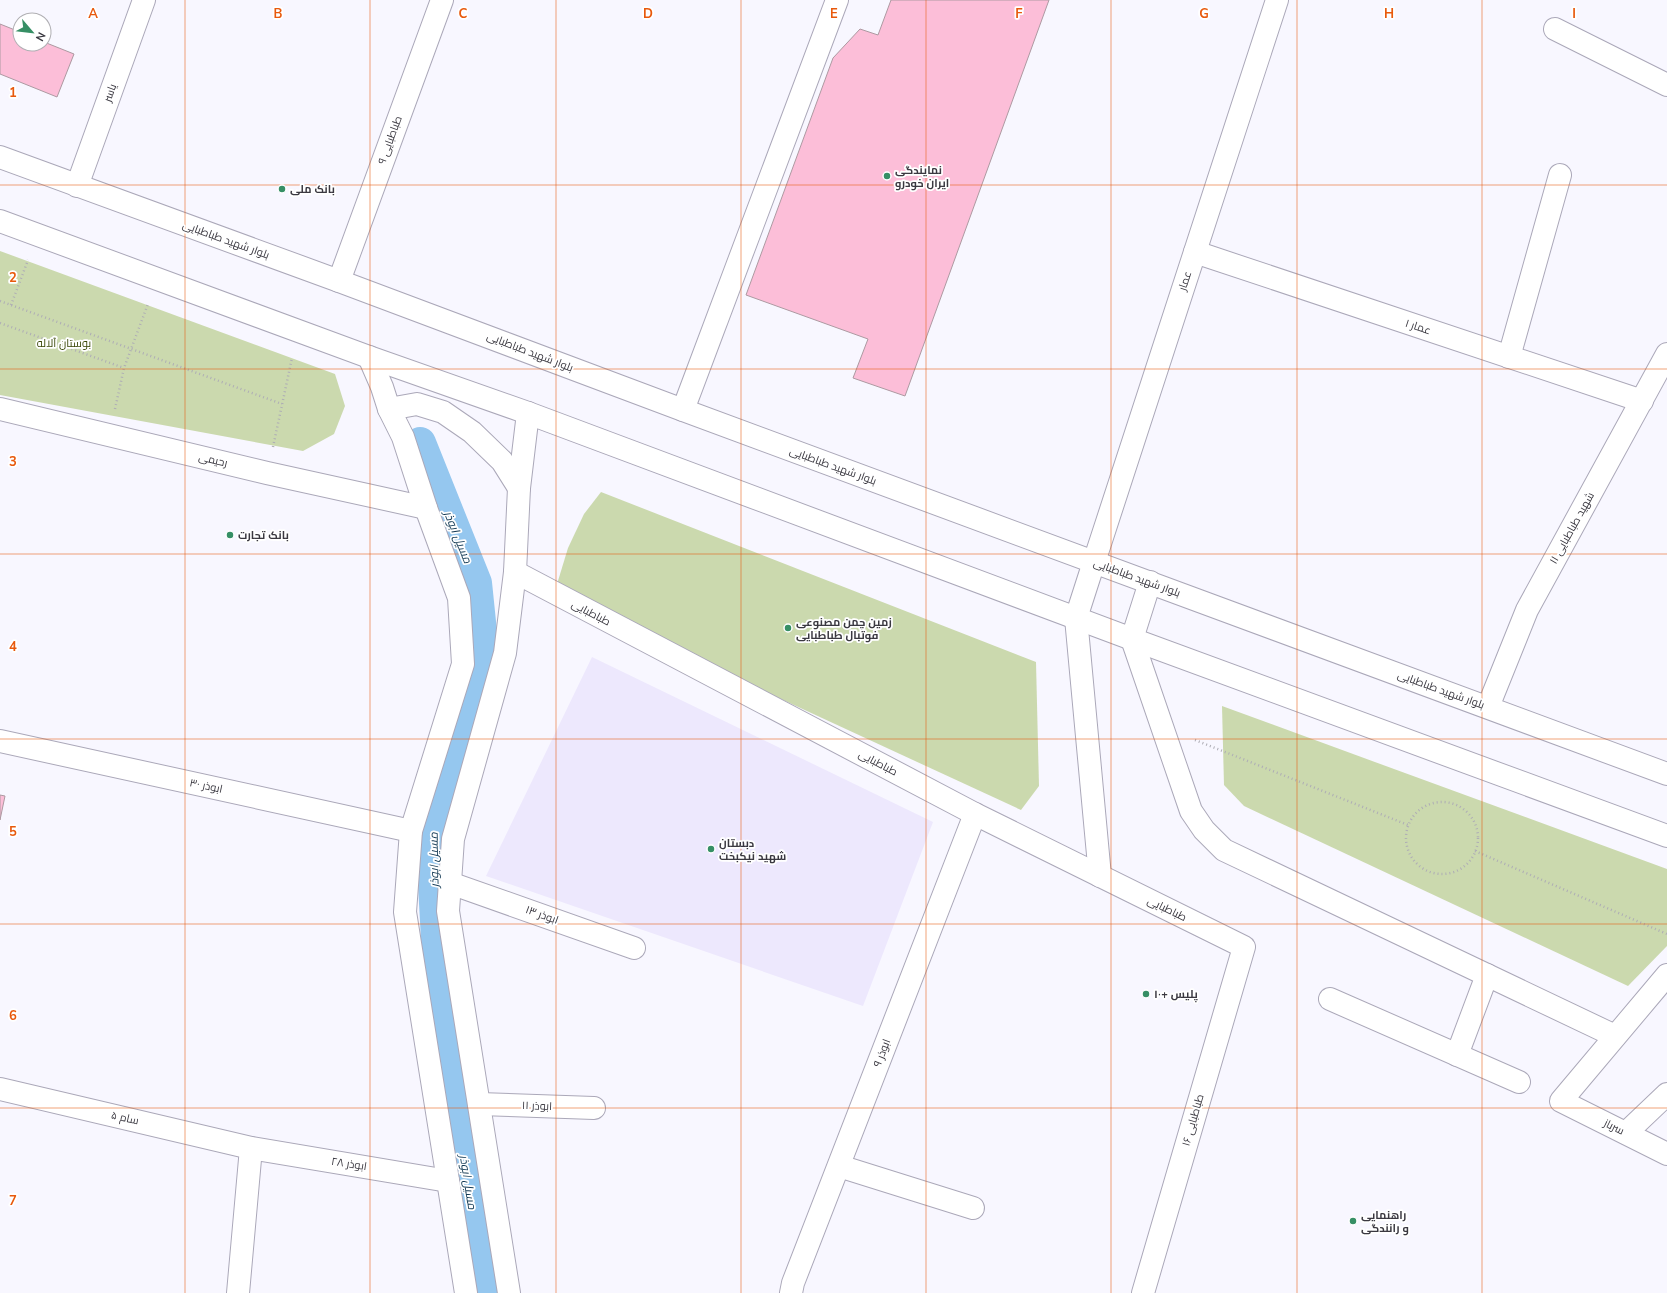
<svg xmlns="http://www.w3.org/2000/svg" width="1667" height="1293" font-family="'Nunito Sans',Cairo,sans-serif">
<style>
.built{fill:#ede8fd}
.green{fill:#cbd9ae}
.lines{fill:none;stroke-linecap:round;stroke-linejoin:round}
.canal{stroke:#95c7ef;stroke-width:32}
.building{fill:#fcbed8;stroke:#ad99a1}
.minor-casing{stroke:#aba8b9;stroke-width:24}
.major-casing{stroke:#aba8b9;stroke-width:24}
.path{stroke:#aeadb5;stroke-width:2.5;stroke-dasharray:1 3;stroke-linecap:butt}
.minor{stroke:#fff;stroke-width:22}
.major{stroke:#fff;stroke-width:22}
.grid{fill:none;stroke:#e8590c;stroke-width:1;stroke-opacity:0.55}
.poi-dot{fill:#368f65;stroke:#fff;stroke-width:1.5}
.labels{text-anchor:middle;dominant-baseline:central;stroke-width:3.5;stroke-linejoin:round;paint-order:stroke}
.street-label{font-size:11px;fill:#3a3840;stroke:#fff}
.poi-label{font-size:11px;font-weight:bold;fill:#3a3840;stroke:#fff;text-anchor:start}
.park-label{font-size:11px;fill:#384605;stroke:#fff}
.water-label{font-size:12px;font-style:italic;fill:#103752;stroke:#fff}
.grid-label{font-size:13px;text-anchor:middle;font-weight:bold;fill:#e8590c;stroke:#fff;stroke-width:3.5;stroke-linejoin:round;paint-order:stroke}
</style>
<rect width="100%" height="100%" fill="#f8f7ff"/>
<!-- built -->
<polygon class="built" points="592,657 933,822 863,1006 486,876"/>
<!-- green -->
<g class="green">
<polygon points="0,251 335,374 345,406 334,434 303,451 0,395"/>
<polygon points="601,492 1036,662 1039,786 1021,810 554,594 568,548 584,514"/>
<polygon points="1222,706 1667,869 1667,946 1628,986 1244,806 1224,785"/>
</g>
<g class="lines">
<!-- canal -->
<polyline class="canal" points="420,443 476,583 485,671 431,831 441,1011 476,1238 489,1293"/>
</g>
<!-- building -->
<g class="building">
<polygon points="891,0 1049,0 905,396 853,378 868,339 746,295 833,58 860,29 878,35"/>
<polygon points="0,24 20,32 20,44 44,44 44,42 74,54 57,97 0,74"/>
<polygon points="0,795 5,796 0,820"/>
</g>
<g class="lines">
<!-- minor casing -->
<g class="minor-casing">
<g id="minor">
<polyline points="1555,29 1667,85"/>
<polyline points="77,186 144,0"/>
<polyline points="1195,252 1642,401"/>
<polyline points="339,281 442,0"/>
<polyline points="369,357 382,387 389,409 403,437 426,508 459,598 463,664 411,831 405,912 466,1293"/>
<polyline points="1509,357 1560,175"/>
<polyline points="0,409 267,473 426,508"/>
<polyline points="389,409 417,404 443,412 472,432 502,461 519,488"/>
<polyline points="683,410 837,0"/>
<polyline points="1094,562 1277,0"/>
<polyline points="515,572 975,814 1244,947 1143,1293"/>
<polyline points="1150,582 1132,639 1191,811 1204,830 1224,850 1615,1036"/>
<polyline points="1076,618 1100,876"/>
<polyline points="1488,707 1527,610 1667,354"/>
<polyline points="0,741 411,831"/>
<polyline points="450,883 634,948"/>
<polyline points="1667,975 1561,1101 1667,1154"/>
<polyline points="1330,999 1519,1082"/>
<polyline points="1457,1055 1487,975"/>
<polyline points="0,1089 251,1148 448,1181"/>
<polyline points="479,1104 594,1108"/>
<polyline points="1626,1133 1667,1094"/>
<polyline points="839,1166 973,1208"/>
<polyline points="238,1293 251,1148"/>
<polyline points="509,1293 448,911 453,839 505,653 515,572 519,488 528,413"/>
<polyline points="791,1293 793,1283 975,814"/>
</g>
</g>
<!-- major casing -->
<g class="major-casing">
<g id="major">
<polyline points="0,157 339,281 683,410 1667,774"/>
<polyline points="0,221 369,357 528,413 1132,639 1667,836"/>
<polyline points="1076,618 1094,562"/>
</g>
</g>
<!-- path -->
<g class="path">
<polyline points="0,301 282,404"/>
<polyline points="11,305 28,260"/>
<polyline points="0,323 124,368"/>
<polyline points="115,409 124,368 148,304"/>
<polyline points="273,447 292,358"/>
<polyline points="1195,740 1408,825"/>
<circle cx="1442" cy="838" r="36"/>
<polyline points="1475,851 1667,934"/>
</g>
<!-- minor -->
<use href="#minor" class="minor"/>
<!-- major -->
<use href="#major" class="major"/>
</g>
<!-- grid -->
<path class="grid" d="M185,0V1293M370,0V1293M556,0V1293M741,0V1293M926,0V1293M1111,0V1293M1297,0V1293M1482,0V1293M0,185H1667M0,369H1667M0,554H1667M0,739H1667M0,924H1667M0,1108H1667"/>
<!-- markers -->
<g class="poi-dot">
<circle cx="887" cy="176" r="4"/>
<circle cx="282" cy="189" r="4"/>
<circle cx="230" cy="535" r="4"/>
<circle cx="788" cy="628" r="4"/>
<circle cx="711" cy="849" r="4"/>
<circle cx="1146" cy="994" r="4"/>
<circle cx="1353" cy="1221" r="4"/>
</g>
<g class="labels">
<!-- street labels -->
<g class="street-label">
<text transform="translate(110 93) rotate(-70)">یاسر</text>
<text transform="translate(390 140) rotate(-70)">طباطبایی ۹</text>
<text transform="translate(226 240) rotate(20)">بلوار شهید طباطبایی</text>
<text transform="translate(1185 281) rotate(-72)">عمار</text>
<text transform="translate(1418 327) rotate(18)">عمار ۱</text>
<text transform="translate(530 352) rotate(21)">بلوار شهید طباطبایی</text>
<text transform="translate(213 460) rotate(13)">رحیمی</text>
<text transform="translate(833 466) rotate(20)">بلوار شهید طباطبایی</text>
<text transform="translate(1572 528) rotate(-61)">شهید طباطبایی ۱۱</text>
<text transform="translate(1137 578) rotate(20)">بلوار شهید طباطبایی</text>
<text transform="translate(591 613) rotate(28)">طباطبایی</text>
<text transform="translate(1441 690) rotate(20)">بلوار شهید طباطبایی</text>
<text transform="translate(878 763) rotate(28)">طباطبایی</text>
<text transform="translate(206 786) rotate(12)">ابوذر ۳۰</text>
<text transform="translate(1167 909) rotate(26)">طباطبایی</text>
<text transform="translate(542 915) rotate(20)">ابوذر ۱۳</text>
<text transform="translate(882 1053) rotate(-69)">ابوذر ۹</text>
<text transform="translate(537 1106) rotate(2)">ابوذر ۱۱</text>
<text transform="translate(125 1118) rotate(13)">سام ۵</text>
<text transform="translate(1193 1120) rotate(-74)">طباطبایی ۱۶</text>
<text transform="translate(1614 1127) rotate(26)">سرباز</text>
<text transform="translate(349 1164) rotate(9)">ابوذر ۲۸</text>
</g>
<!-- poi labels -->
<g class="poi-label">
<text x="895" y="170">نمایندگی<tspan x="895" dy="13">ایران خودرو</tspan></text>
<text x="290" y="189">بانک ملی</text>
<text x="238" y="535">بانک تجارت</text>
<text x="796" y="622">زمین چمن مصنوعی<tspan x="796" dy="13">فوتبال طباطبایی</tspan></text>
<text x="719" y="843">دبستان<tspan x="719" dy="13">شهید نیکبخت</tspan></text>
<text x="1154" y="994">پلیس +۱۰</text>
<text x="1361" y="1215">راهنمایی<tspan x="1361" dy="13">و رانندگی</tspan></text>
</g>
<!-- park labels -->
<g class="park-label">
<text x="64" y="343">بوستان آلاله</text>
</g>
<!-- water labels -->
<g class="water-label">
<text transform="translate(458 537) rotate(68)">مسیل ابوذر</text>
<text transform="translate(434 860) rotate(-91)">مسیل ابوذر</text>
<text transform="translate(468 1182) rotate(81)">مسیل ابوذر</text>
</g>
</g>
<g class="grid-label">
<text x="93" y="18">A</text>
<text x="278" y="18">B</text>
<text x="463" y="18">C</text>
<text x="648" y="18">D</text>
<text x="834" y="18">E</text>
<text x="1019" y="18">F</text>
<text x="1204" y="18">G</text>
<text x="1389" y="18">H</text>
<text x="1574" y="18">I</text>
<text x="13" y="97">1</text>
<text x="13" y="282">2</text>
<text x="13" y="466">3</text>
<text x="13" y="651">4</text>
<text x="13" y="836">5</text>
<text x="13" y="1020">6</text>
<text x="13" y="1205">7</text>
</g>
<!-- north arrow -->
<g transform="translate(32 32) rotate(118)"><circle r="19" fill="#ffffff" stroke="#b0afb3"/>
<path d="M0-3L7 15L0 10L-7 15Z" fill="#368f65"/>
<text y="-6" font-size="11" font-weight="bold" text-anchor="middle" fill="#3a3840">N</text>
</g>
</svg>
